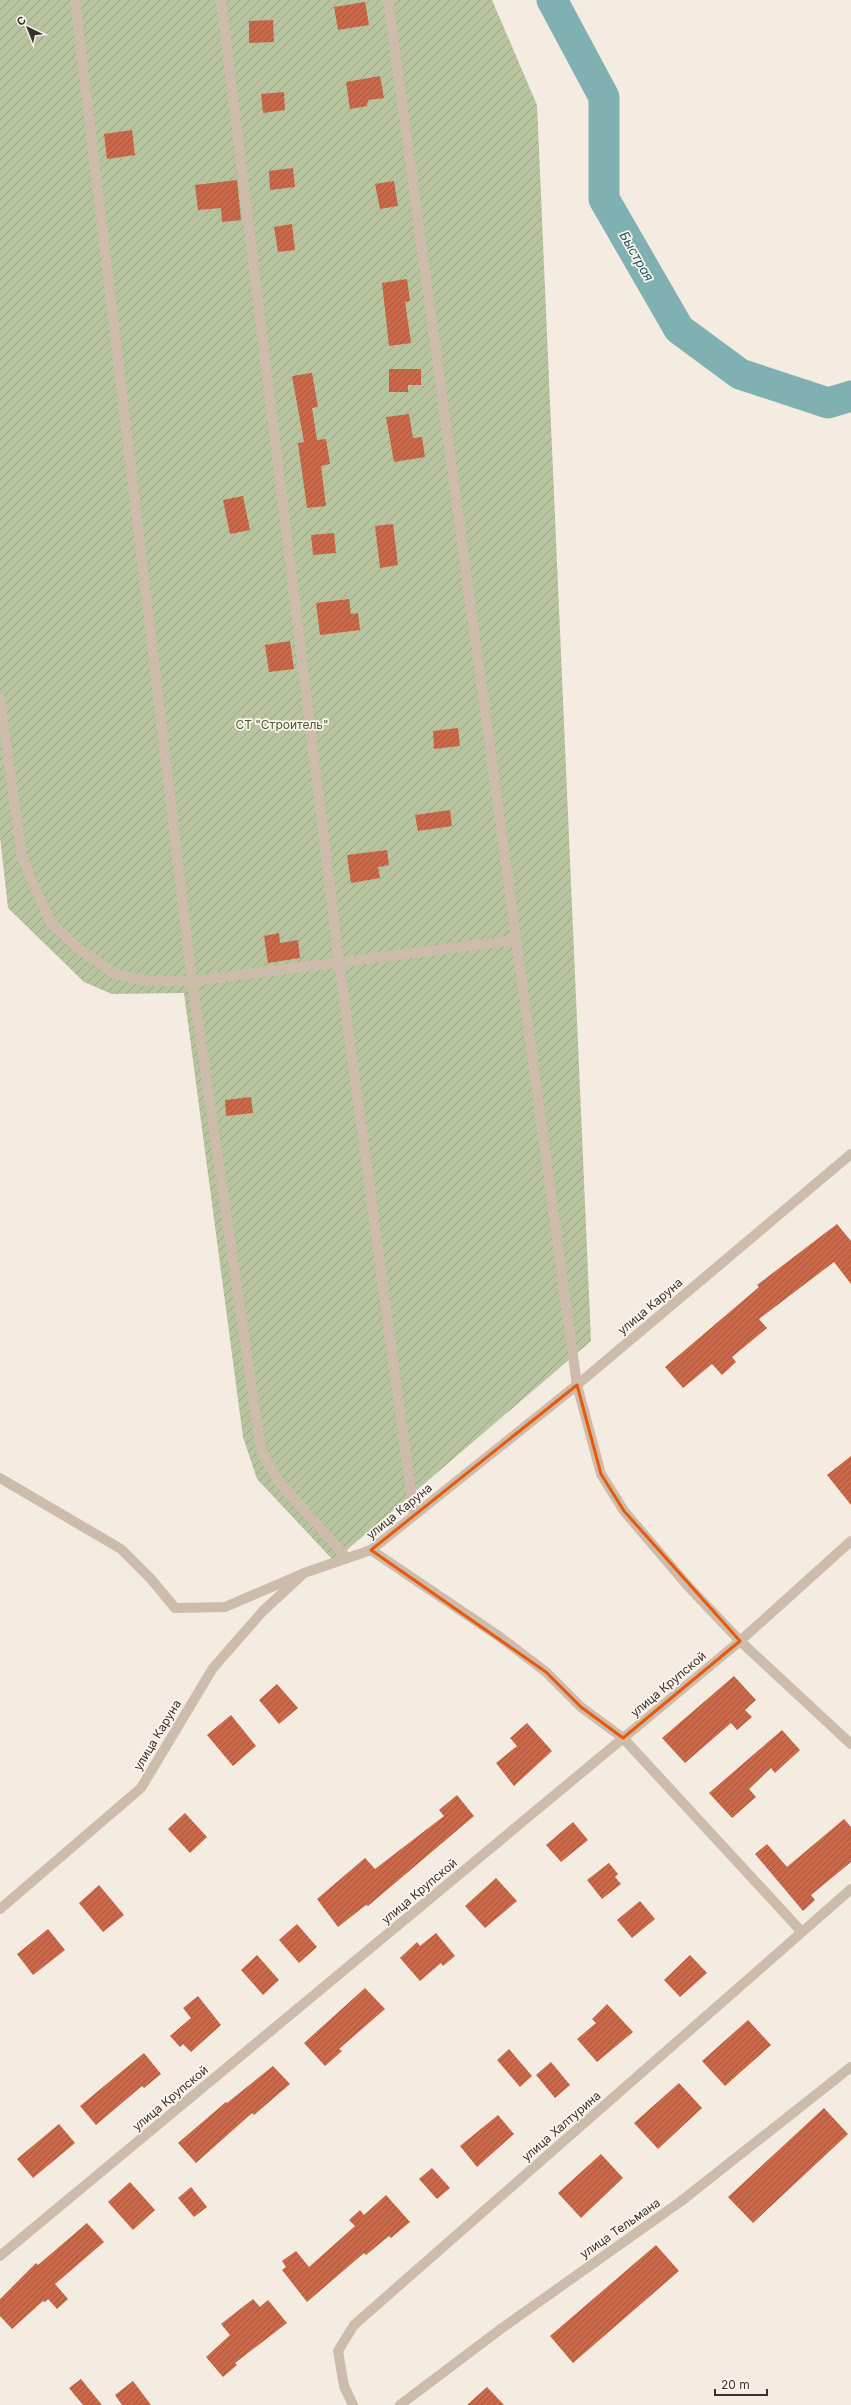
<svg xmlns="http://www.w3.org/2000/svg" width="851" height="2405" font-family="Inter,sans-serif">
<style>
.garden{fill:url(#garden-furrows)}
.lines{fill:none;stroke-linecap:round;stroke-linejoin:round}
.river{stroke:#7fb0b2;stroke-width:31}
.building{fill:url(#building-hatch)}
.lane{stroke:#cdbbac;stroke-width:10}
.street{stroke:#cdbbac;stroke-width:10}
.marked{fill:none;stroke:#e8590c;stroke-width:3;stroke-linejoin:round}
.labels{text-anchor:middle;dominant-baseline:central;stroke-width:3.5;stroke-linejoin:round;paint-order:stroke}
.park-label{font-size:12px;fill:#4a5a2e;stroke:#fbf5ee}
.street-label{font-size:12px;fill:#3b302b;stroke:#fbf5ee}
.water-label{font-size:13px;font-style:italic;fill:#1f5a5e;stroke:#fbf5ee}
</style>
<defs>
<pattern id="garden-furrows" width="10" height="10" patternUnits="userSpaceOnUse"><rect width="10" height="10" fill="#b8c4a0"/><path d="M-1 1l2-2M0 10L10 0M9 11l2-2" fill="none" stroke="#97a083"/></pattern>
<pattern id="building-hatch" width="6" height="6" patternUnits="userSpaceOnUse"><rect width="6" height="6" fill="#c8694b"/><path d="M-1 1l2-2M0 6l6-6M5 7l2-2" fill="none" stroke="#a4573f"/></pattern>
</defs>
<rect width="100%" height="100%" fill="#f4ebe1"/>
<!-- garden -->
<polygon class="garden" points="0,0 492,0 537,105 591,1341 334,1561 257,1479 243,1437 184,993 112,994 84,982 8,908 0,837"/>
<g class="lines">
<!-- river -->
<polyline class="river" points="552,0 604,97 604,199 679,329 740,374 828,403 851,396"/>
</g>
<!-- building -->
<g class="building">
<polygon points="365,2 369,25 338,30 334,7"/>
<polygon points="273,20 274,42 249,43 249,21"/>
<polygon points="380,76 384,98 368,100 367,106 350,109 346,82"/>
<polygon points="284,92 285,110 263,113 261,94"/>
<polygon points="132,130 135,155 107,159 104,134"/>
<polygon points="293,168 295,187 270,190 269,171"/>
<polygon points="237,180 241,220 222,222 221,208 198,210 195,185"/>
<polygon points="394,181 398,206 380,209 375,184"/>
<polygon points="292,224 295,250 278,252 274,227"/>
<polygon points="407,279 410,301 405,302 411,343 389,346 382,283"/>
<polygon points="389,369 421,369 421,385 408,385 408,392 389,392"/>
<polygon points="312,373 318,407 312,408 317,440 326,439 330,464 321,466 326,506 307,508 298,443 304,442 292,376"/>
<polygon points="409,414 413,438 422,437 425,457 394,462 386,417"/>
<polygon points="243,496 250,530 230,534 223,500"/>
<polygon points="393,524 398,565 380,568 375,526"/>
<polygon points="334,533 336,553 313,555 311,535"/>
<polygon points="349,599 351,614 358,613 360,630 320,635 316,603"/>
<polygon points="290,641 294,669 269,672 265,645"/>
<polygon points="458,728 460,746 434,749 433,731"/>
<polygon points="450,810 452,826 418,831 415,815"/>
<polygon points="387,850 389,865 378,867 380,878 351,883 347,855"/>
<polygon points="279,933 280,943 298,940 300,958 268,963 264,936"/>
<polygon points="251,1097 253,1113 226,1116 225,1100"/>
<polygon points="837,1224 851,1241 851,1284 834,1262 759,1319 767,1328 732,1357 736,1362 722,1375 712,1364 683,1388 665,1367 759,1287 757,1285"/>
<polygon points="851,1456 851,1505 827,1475"/>
<polygon points="734,1676 756,1700 745,1710 752,1717 737,1730 731,1723 685,1763 662,1738"/>
<polygon points="277,1684 298,1708 279,1724 259,1700"/>
<polygon points="231,1715 256,1746 233,1766 207,1735"/>
<polygon points="527,1723 552,1751 514,1786 496,1763 517,1746 510,1738"/>
<polygon points="782,1730 800,1750 775,1773 771,1768 749,1789 756,1797 732,1818 709,1793"/>
<polygon points="457,1795 474,1816 368,1906 366,1905 338,1927 317,1899 365,1858 375,1869 444,1816 439,1810"/>
<polygon points="185,1813 207,1837 190,1853 168,1829"/>
<polygon points="844,1819 851,1827 851,1862 811,1895 815,1900 803,1911 755,1854 767,1844 787,1867"/>
<polygon points="573,1822 588,1840 561,1862 546,1845"/>
<polygon points="609,1863 618,1874 615,1877 621,1884 602,1899 587,1880"/>
<polygon points="496,1878 517,1901 485,1928 465,1906"/>
<polygon points="99,1885 124,1915 103,1932 79,1903"/>
<polygon points="640,1901 655,1919 632,1938 617,1920"/>
<polygon points="297,1924 317,1947 299,1963 279,1940"/>
<polygon points="48,1929 65,1950 33,1975 17,1954"/>
<polygon points="436,1933 455,1956 443,1966 441,1963 420,1981 400,1958 417,1942 420,1946"/>
<polygon points="257,1955 279,1980 263,1995 241,1970"/>
<polygon points="690,1955 707,1973 680,1997 664,1980"/>
<polygon points="365,1988 385,2009 339,2049 342,2051 325,2066 304,2043"/>
<polygon points="198,1996 221,2025 191,2052 183,2044 180,2047 170,2036 191,2018 183,2008"/>
<polygon points="607,2004 633,2032 597,2062 577,2039 596,2023 592,2019"/>
<polygon points="748,2020 771,2045 725,2086 702,2061"/>
<polygon points="509,2049 532,2076 520,2087 497,2060"/>
<polygon points="144,2053 161,2074 144,2088 142,2086 96,2125 80,2106"/>
<polygon points="551,2062 570,2085 555,2098 536,2075"/>
<polygon points="273,2066 290,2084 254,2115 252,2113 196,2163 178,2143 226,2102 227,2103"/>
<polygon points="679,2083 702,2108 658,2149 634,2123"/>
<polygon points="824,2108 848,2134 753,2223 728,2197"/>
<polygon points="498,2115 514,2134 477,2167 460,2146"/>
<polygon points="59,2124 75,2143 33,2178 17,2159"/>
<polygon points="601,2154 623,2178 581,2218 558,2193"/>
<polygon points="432,2168 450,2188 437,2199 419,2179"/>
<polygon points="130,2182 155,2210 133,2230 108,2202"/>
<polygon points="191,2187 207,2207 194,2217 178,2198"/>
<polygon points="386,2195 410,2222 391,2238 389,2236 366,2255 364,2253 307,2302 282,2270 286,2267 282,2261 296,2251 309,2267 355,2226 349,2220 360,2210 364,2215"/>
<polygon points="87,2223 104,2242 55,2284 68,2299 57,2309 48,2299 45,2302 43,2301 12,2329 0,2316 0,2299 36,2263 38,2265"/>
<polygon points="656,2245 679,2271 573,2363 550,2336"/>
<polygon points="253,2299 260,2307 268,2300 287,2323 235,2363 237,2365 223,2377 206,2357 230,2335 221,2324"/>
<polygon points="81,2379 102,2405 83,2405 69,2388"/>
<polygon points="133,2381 151,2405 122,2405 115,2395"/>
<polygon points="487,2387 504,2405 467,2405"/>
</g>
<g class="lines">
<!-- lane -->
<g class="lane">
<polyline points="75,0 192,981 261,1451 279,1482 347,1558"/>
<polyline points="221,0 339,962 414,1515"/>
<polyline points="388,0 577,1385"/>
<polyline points="0,699 22,858 51,923 78,948 115,974 148,981 192,981 516,940"/>
<polyline points="0,1478 121,1549 151,1579 175,1608 225,1607 302,1574"/>
</g>
<!-- street -->
<g class="street">
<polyline points="577,1385 601,1474 624,1511 687,1585 740,1641 851,1744"/>
<polyline points="371,1550 500,1637 546,1672 581,1707 623,1738 801,1931"/>
<polyline points="0,1909 141,1788 213,1668 263,1611 304,1573 371,1550 577,1385 851,1154"/>
<polyline points="0,2256 740,1641 851,1541"/>
<polyline points="353,2405 344,2386 338,2351 354,2325 851,1889"/>
<polyline points="400,2405 502,2328 680,2202 851,2067"/>
</g>
</g>
<!-- marked area -->
<path class="marked" d="M577,1385L601,1474L624,1511L740,1641L623,1738L581,1707L546,1672L371,1550Z"/>
<g class="labels">
<!-- park labels -->
<g class="park-label">
<text x="282" y="724">СТ "Строитель"</text>
</g>
<!-- street labels -->
<g class="street-label">
<text transform="translate(650 1306) rotate(-40)">улица Каруна</text>
<text transform="translate(399 1511) rotate(-39)">улица Каруна</text>
<text transform="translate(668 1684) rotate(-40)">улица Крупской</text>
<text transform="translate(157 1735) rotate(-59)">улица Каруна</text>
<text transform="translate(419 1891) rotate(-40)">улица Крупской</text>
<text transform="translate(170 2098) rotate(-40)">улица Крупской</text>
<text transform="translate(561 2126) rotate(-41)">улица Халтурина</text>
<text transform="translate(620 2228) rotate(-35)">улица Тельмана</text>
</g>
<!-- water labels -->
<g class="water-label">
<text transform="translate(637 256) rotate(60)">Быстрая</text>
</g>
</g>
<!-- north arrow -->
<g transform="translate(28 28) rotate(317)" stroke="#fbf5ee" stroke-width="3" paint-order="stroke">
<path d="M0-3L7 15L0 10L-7 15Z" fill="#3b302b"/>
<text y="-6" font-size="11" font-weight="bold" text-anchor="middle" fill="#3b302b">С</text>
</g>
<!-- scale -->
<path d="M715 2389v6h52v-6" fill="none" stroke="#3b302b" stroke-width="2"/>
<text x="721" y="2389" font-size="12" fill="#3b302b" stroke="#fbf5ee" stroke-width="3" paint-order="stroke">20 m</text>
</svg>
